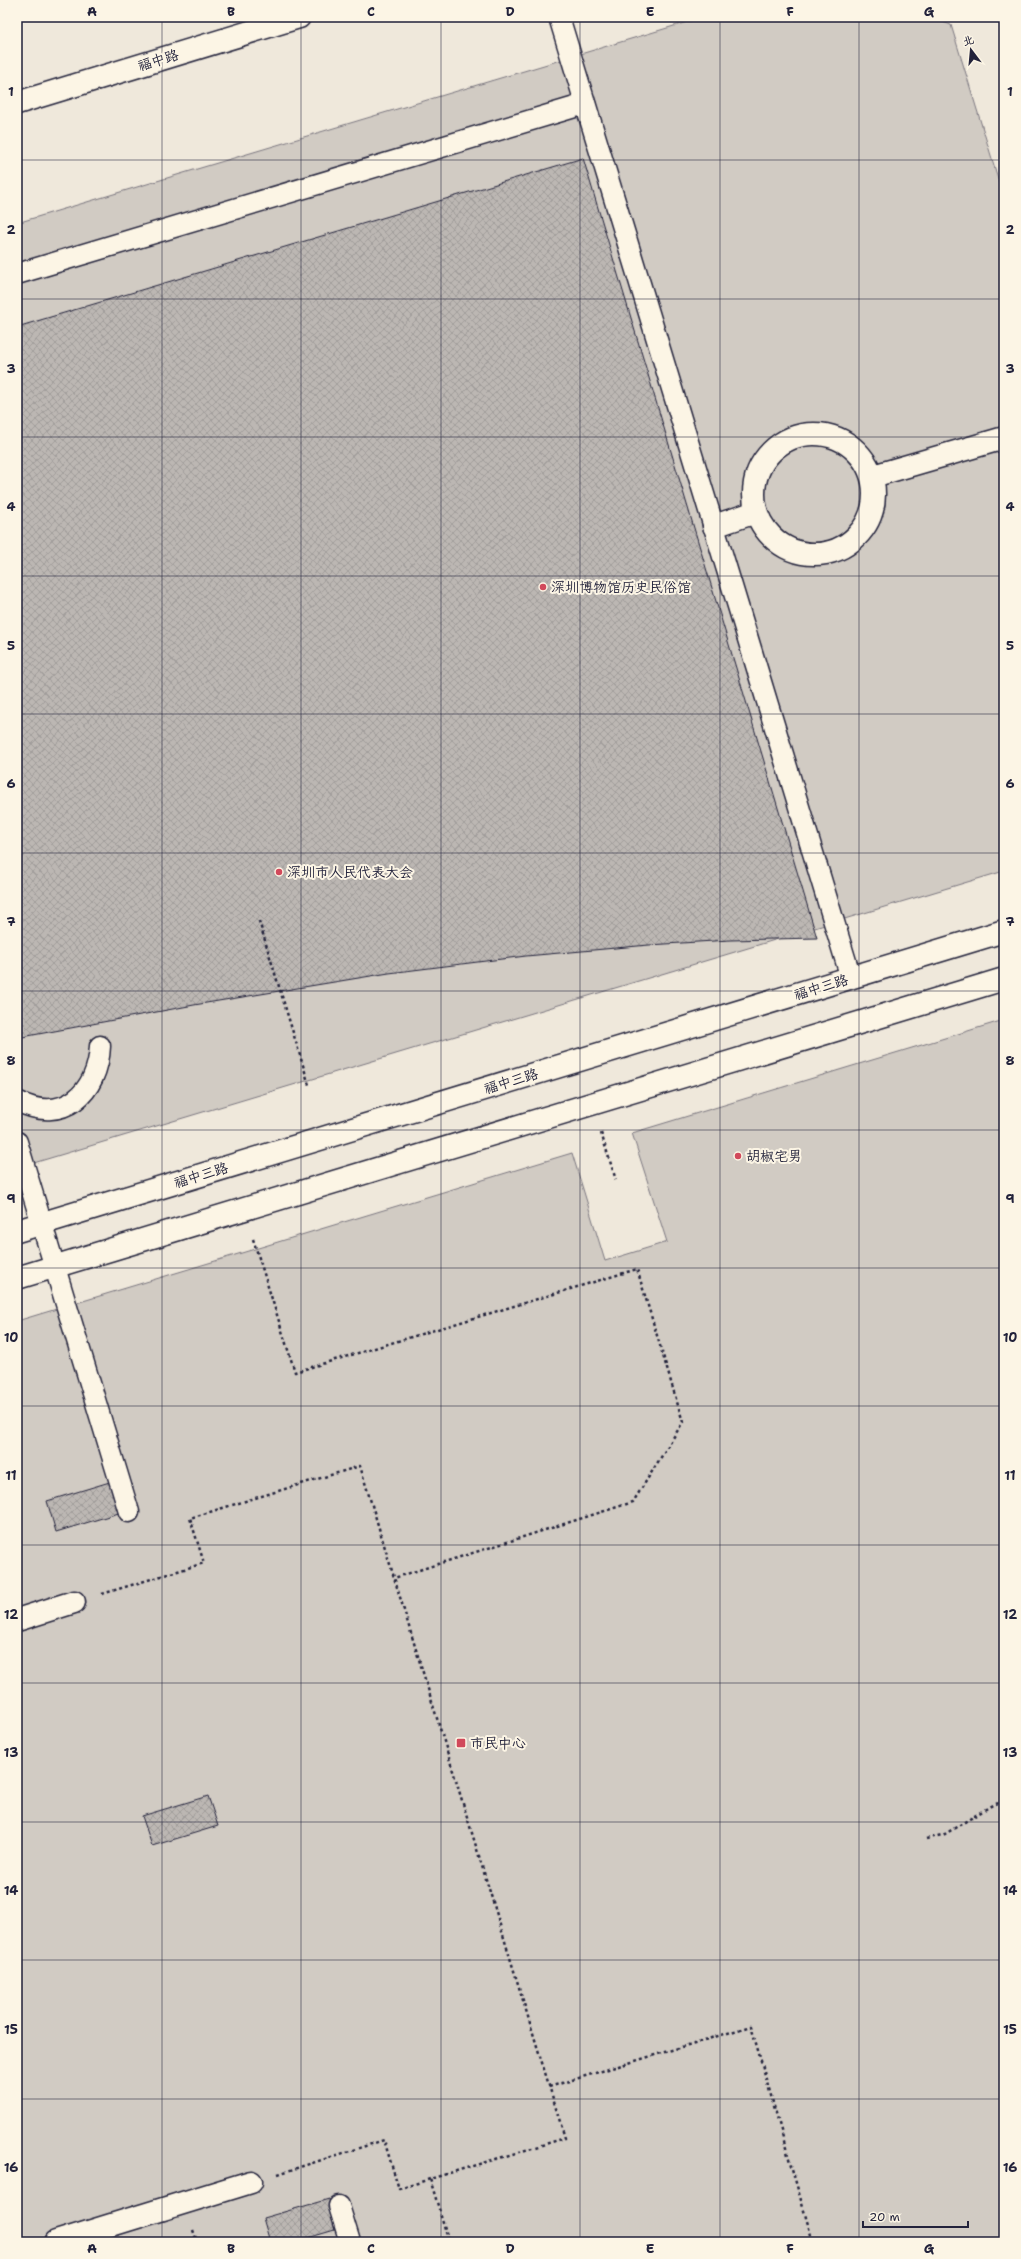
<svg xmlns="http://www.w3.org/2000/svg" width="1021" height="2259" font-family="'Shantell Sans','LXGW WenKai TC',sans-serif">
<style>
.green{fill:#d1cbc3;stroke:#7a767f}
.building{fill:url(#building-cross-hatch);stroke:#22223b}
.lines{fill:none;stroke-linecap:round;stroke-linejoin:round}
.service-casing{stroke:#22223b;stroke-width:23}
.pedestrian-casing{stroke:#22223b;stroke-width:25}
.tertiary-casing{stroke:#22223b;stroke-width:25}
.secondary-casing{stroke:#22223b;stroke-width:25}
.path{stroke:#22223b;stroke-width:2.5;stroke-dasharray:3 3;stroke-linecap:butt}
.service{stroke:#fcf5e5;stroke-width:20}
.pedestrian{stroke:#fcf5e5;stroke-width:22}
.tertiary{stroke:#fcf5e5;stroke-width:22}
.secondary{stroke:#fcf5e5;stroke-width:22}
.grid{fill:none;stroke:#22223b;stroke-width:1;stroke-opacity:0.55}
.poi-dot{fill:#d1495b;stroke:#fcf5e5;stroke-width:1.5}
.labels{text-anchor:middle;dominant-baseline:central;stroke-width:4;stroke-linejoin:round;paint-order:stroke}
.street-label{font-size:14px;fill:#22223b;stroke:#fcf5e5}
.poi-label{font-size:14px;fill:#22223b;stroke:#fcf5e5;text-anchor:start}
.neatline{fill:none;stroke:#22223b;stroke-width:1.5}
.grid-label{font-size:13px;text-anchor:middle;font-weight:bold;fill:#22223b}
</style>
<defs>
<pattern id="building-cross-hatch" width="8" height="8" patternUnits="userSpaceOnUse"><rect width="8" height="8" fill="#bcb7b3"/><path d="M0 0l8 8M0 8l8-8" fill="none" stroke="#a19d9b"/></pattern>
</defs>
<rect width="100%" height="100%" fill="#efe8db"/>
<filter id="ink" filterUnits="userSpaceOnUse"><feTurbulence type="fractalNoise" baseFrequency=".025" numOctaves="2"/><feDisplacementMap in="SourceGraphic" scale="8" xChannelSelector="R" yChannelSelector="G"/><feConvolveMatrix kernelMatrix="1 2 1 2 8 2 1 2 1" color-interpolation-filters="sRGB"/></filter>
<g filter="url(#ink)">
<!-- green -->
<g class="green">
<polygon points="704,17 929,17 951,25 1004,198 1004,871 17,1168 17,223"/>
<polygon points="1004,1020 1004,2242 17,2242 17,1321 572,1153 605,1261 667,1242 632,1133"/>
</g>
<!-- building -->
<g class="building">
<polygon points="583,158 817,938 730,940 649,945 526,956 389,973 194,1005 17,1038 17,327"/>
<polygon points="113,1481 122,1512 56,1532 47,1501"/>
<polygon points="208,1796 218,1826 152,1846 142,1816"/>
<polygon points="329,2199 338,2229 294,2242 270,2242 263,2218"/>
</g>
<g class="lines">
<!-- service casing -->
<g class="service-casing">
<g id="service">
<polyline points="559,17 851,978"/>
<polyline points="17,274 585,104"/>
<path d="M17,1101C63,1125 98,1093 100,1046"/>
<polyline points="17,1142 129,1512"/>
<polyline points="339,2206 350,2242"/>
</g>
</g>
<!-- pedestrian casing -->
<g class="pedestrian-casing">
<g id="pedestrian">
<circle cx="814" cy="494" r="60"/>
<polyline points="873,476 1004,438"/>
<polyline points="714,526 756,512"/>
<polyline points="17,1620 74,1602"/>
<polyline points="56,2242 251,2182"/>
</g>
</g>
<!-- tertiary casing -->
<g class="tertiary-casing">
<g id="tertiary">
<polyline points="17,1231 1004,931"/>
<polyline points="17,1278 1004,979"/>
</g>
</g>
<!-- secondary casing -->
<g class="secondary-casing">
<polyline id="secondary" points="17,103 299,17"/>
</g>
<!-- path -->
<g class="path">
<polyline points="259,921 309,1085"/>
<polyline points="601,1133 616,1180"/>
<polyline points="253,1239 295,1372 637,1269 683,1422 633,1502 394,1578"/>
<polyline points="102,1594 204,1563 190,1518 360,1466 565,2138 430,2179 449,2242"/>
<polyline points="926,1839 945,1834 994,1804 1004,1802"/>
<polyline points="549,2087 751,2026 813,2242"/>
<polyline points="278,2174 384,2140 399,2189 430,2179"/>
<polyline points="193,2230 197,2242"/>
</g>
<!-- service -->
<use href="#service" class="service"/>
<!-- pedestrian -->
<use href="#pedestrian" class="pedestrian"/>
<!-- tertiary -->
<use href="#tertiary" class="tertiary"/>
<!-- secondary -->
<use href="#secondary" class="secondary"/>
</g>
</g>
<!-- grid -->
<path class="grid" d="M162,17V2242M301,17V2242M441,17V2242M580,17V2242M720,17V2242M859,17V2242M17,160H1004M17,299H1004M17,437H1004M17,576H1004M17,714H1004M17,853H1004M17,991H1004M17,1130H1004M17,1268H1004M17,1406H1004M17,1545H1004M17,1683H1004M17,1822H1004M17,1960H1004M17,2099H1004"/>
<!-- markers -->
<g class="poi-dot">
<circle cx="543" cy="587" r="4"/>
<circle cx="279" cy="872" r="4"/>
<circle cx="738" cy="1156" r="4"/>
<rect x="456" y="1738" width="10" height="10" rx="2"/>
</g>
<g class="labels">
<!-- street labels -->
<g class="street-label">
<text transform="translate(158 60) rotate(-17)">福中路</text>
<text transform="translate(821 987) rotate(-17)">福中三路</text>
<text transform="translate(511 1081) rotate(-17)">福中三路</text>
<text transform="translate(201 1175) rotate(-17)">福中三路</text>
</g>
<!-- poi labels -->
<g class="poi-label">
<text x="551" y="587">深圳博物馆历史民俗馆</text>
<text x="287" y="872">深圳市人民代表大会</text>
<text x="746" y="1156">胡椒宅男</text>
<text x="470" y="1743">市民中心</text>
</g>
</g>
<!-- margin -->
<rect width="1021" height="2259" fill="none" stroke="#fcf5e5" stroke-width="44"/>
<!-- north arrow -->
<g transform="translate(971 50) rotate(344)" stroke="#fcf5e5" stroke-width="3" paint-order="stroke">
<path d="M0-3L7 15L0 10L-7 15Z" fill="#22223b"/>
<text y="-6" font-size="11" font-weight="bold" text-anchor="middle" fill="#22223b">北</text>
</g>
<!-- scale -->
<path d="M863 2221v6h105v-6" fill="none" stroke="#22223b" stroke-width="2"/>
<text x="869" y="2221" font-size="12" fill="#22223b" stroke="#fcf5e5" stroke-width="3" paint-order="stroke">20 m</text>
<rect x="22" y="22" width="977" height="2215" class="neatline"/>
<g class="grid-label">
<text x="92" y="16">A</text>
<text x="231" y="16">B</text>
<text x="371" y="16">C</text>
<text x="510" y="16">D</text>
<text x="650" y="16">E</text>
<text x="790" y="16">F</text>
<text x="929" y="16">G</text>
<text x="11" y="96">1</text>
<text x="1010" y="96">1</text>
<text x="11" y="234">2</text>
<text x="1010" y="234">2</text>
<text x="11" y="373">3</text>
<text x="1010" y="373">3</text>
<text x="11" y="511">4</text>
<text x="1010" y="511">4</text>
<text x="11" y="650">5</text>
<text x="1010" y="650">5</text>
<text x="11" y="788">6</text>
<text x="1010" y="788">6</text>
<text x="11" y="926">7</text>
<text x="1010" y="926">7</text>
<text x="11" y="1065">8</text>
<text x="1010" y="1065">8</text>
<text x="11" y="1203">9</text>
<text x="1010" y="1203">9</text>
<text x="11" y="1342">10</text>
<text x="1010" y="1342">10</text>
<text x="11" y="1480">11</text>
<text x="1010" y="1480">11</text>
<text x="11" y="1619">12</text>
<text x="1010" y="1619">12</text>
<text x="11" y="1757">13</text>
<text x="1010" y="1757">13</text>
<text x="11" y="1895">14</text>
<text x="1010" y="1895">14</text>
<text x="11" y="2034">15</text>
<text x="1010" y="2034">15</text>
<text x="11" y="2172">16</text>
<text x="1010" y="2172">16</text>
<text x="92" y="2253">A</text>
<text x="231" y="2253">B</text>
<text x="371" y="2253">C</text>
<text x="510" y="2253">D</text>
<text x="650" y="2253">E</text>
<text x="790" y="2253">F</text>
<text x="929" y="2253">G</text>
</g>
</svg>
